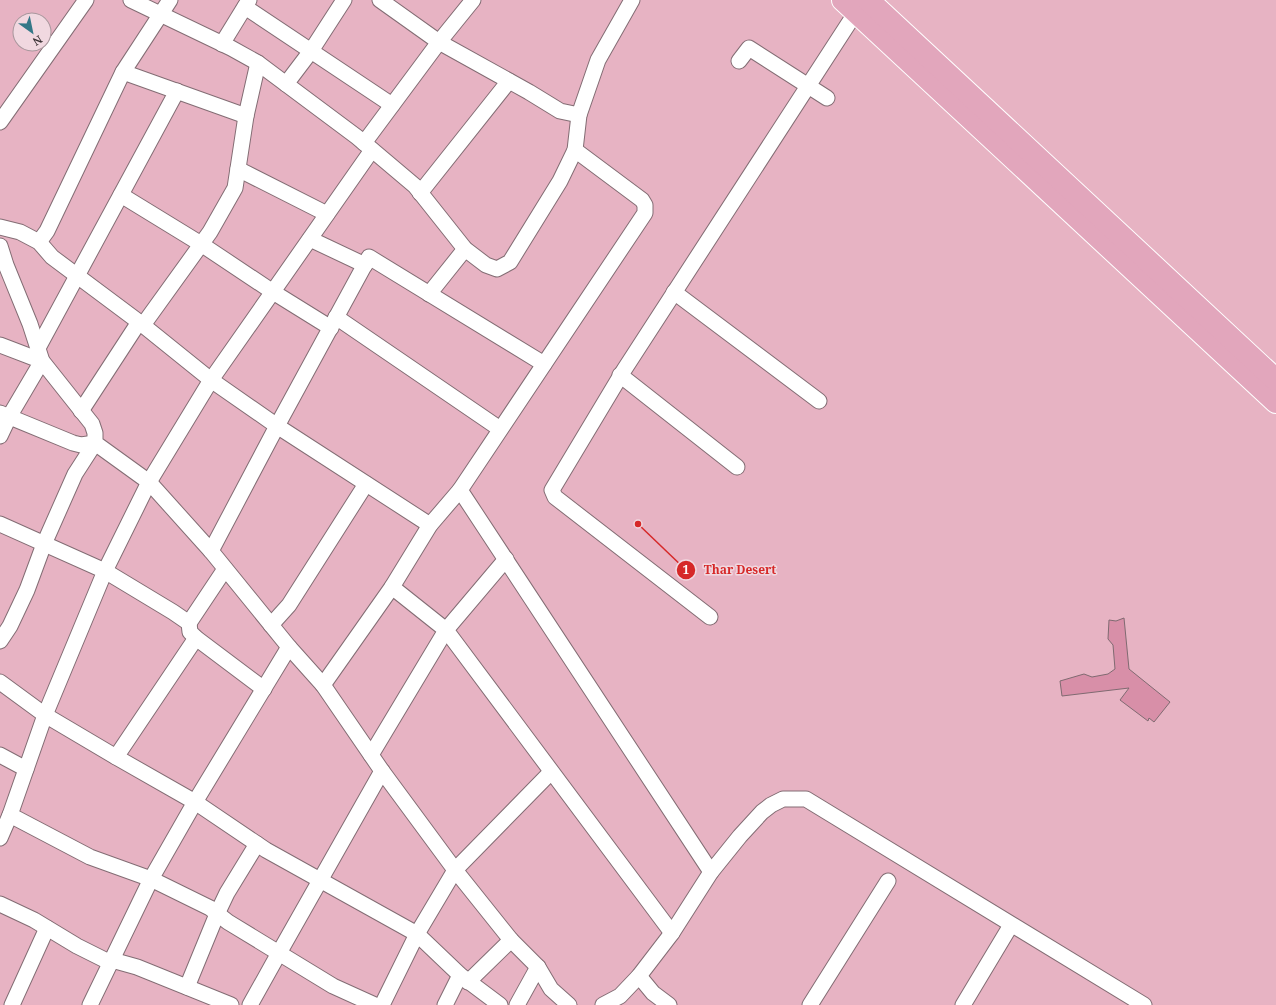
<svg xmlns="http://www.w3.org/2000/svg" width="1276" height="1005" font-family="'Noto Serif',serif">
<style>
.green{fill:#e7b3c3;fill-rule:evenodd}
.building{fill:#d88fa8;stroke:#806a71}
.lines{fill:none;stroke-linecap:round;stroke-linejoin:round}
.minor-casing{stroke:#836d74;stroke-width:17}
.primary-casing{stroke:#fff;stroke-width:24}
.minor{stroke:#fff;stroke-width:15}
.primary{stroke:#e2a6bc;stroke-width:22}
.leader{fill:none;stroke:#d62828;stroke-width:1.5}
.callout-dot{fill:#d62828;stroke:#f1d8e0;stroke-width:1.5}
.mark-label{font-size:12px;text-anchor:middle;font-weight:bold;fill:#fff}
.callout-label{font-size:12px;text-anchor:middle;font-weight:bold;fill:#d62828;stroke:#f1d8e0;stroke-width:3;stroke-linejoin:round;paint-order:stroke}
</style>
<rect width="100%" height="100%" fill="#f1d8e0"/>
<!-- green -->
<path class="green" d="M0,0H1276V1005H0ZM20,20H44V44H20Z"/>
<!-- building -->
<polygon class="building" points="1124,618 1129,669 1170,702 1154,722 1149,718 1148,721 1120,700 1129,688 1062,696 1060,681 1084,674 1092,677 1108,674 1115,669 1113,645 1108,639 1109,620 1116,621"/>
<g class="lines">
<!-- minor casing -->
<g class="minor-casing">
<g id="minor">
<polyline points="131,0 231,48 258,63 286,84 357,137 415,186 465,249 486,265 497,269 510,262 560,181 575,150 579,115 598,60 632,0"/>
<polyline points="380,0 439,42 529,92 560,111 579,115"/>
<polyline points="245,7 392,105"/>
<polyline points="222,44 249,0"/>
<polyline points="739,61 749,48 827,98"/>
<polyline points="123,72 246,116"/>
<polyline points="286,84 311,51 344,0"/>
<polyline points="0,122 86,0"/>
<polyline points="364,143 439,42 473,0"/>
<polyline points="575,150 642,200 645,205 645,213 460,490 711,872"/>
<polyline points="238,169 327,214"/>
<polyline points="420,193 509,81"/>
<polyline points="121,195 201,244 273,292 331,328"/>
<polyline points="0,227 20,232 39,242 52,257 139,322 211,380 277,426 430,525"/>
<polyline points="310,239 365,265"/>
<polyline points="39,242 47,231 123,72 170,0"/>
<polyline points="0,246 6,265 30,324 42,361 92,424 95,433 95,443 149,482 211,551 289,647 323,685 382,771 455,870 511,940 538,967 551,989 569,1005"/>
<polyline points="674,292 819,401"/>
<polyline points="429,294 465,249"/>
<polyline points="336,317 500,429"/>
<polyline points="143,325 210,232 235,188 246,116 258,63"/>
<polyline points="0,345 42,361 9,417 0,436"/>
<polyline points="38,348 177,91"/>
<polyline points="620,375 737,467"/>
<polyline points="81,411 139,322"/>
<polyline points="0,413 73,443 81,445 95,443"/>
<polyline points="0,524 105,571 173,612 189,623 190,632 196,638 264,689"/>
<polyline points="211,551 277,426 369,257 544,364"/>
<polyline points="506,559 446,630 672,933"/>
<polyline points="710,617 555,497 552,490 624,370 856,12"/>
<polyline points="189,623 225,569"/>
<polyline points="271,625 289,605 366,484"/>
<polyline points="0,641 10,626 27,590 44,544 75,474 95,443"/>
<polyline points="0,682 45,715 116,757 195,802 266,850 417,934 460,975 500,1005"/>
<polyline points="323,685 392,587 430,525 460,490"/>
<polyline points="0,755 26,769"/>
<polyline points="371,755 446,630 392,587"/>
<polyline points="116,757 196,638"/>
<polyline points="10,815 90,857 151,879 210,908 228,922 333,986 375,1005"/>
<polyline points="0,838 10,815 45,715 105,571 149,482 211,380 372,150"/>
<polyline points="0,904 34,920 77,946 111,963"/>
<polyline points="112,960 137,967 231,1005"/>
<polyline points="639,976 653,993 669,1005"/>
<polyline points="468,982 511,940"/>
<polyline points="187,987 217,914 227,893 257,844"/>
<polyline points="12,1005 47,928"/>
<polyline points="90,1005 151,879 195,802 289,647"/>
<polyline points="250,1005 279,953 382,771"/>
<polyline points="382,1005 417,934 455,870 551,772"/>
<polyline points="445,1005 460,975"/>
<polyline points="517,1005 538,967"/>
<polyline points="603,1005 620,996 639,976 672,933 711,872 740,836 762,812 771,805 783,799 806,799 1144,1005"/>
<polyline points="810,1005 888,881"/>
<polyline points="963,1005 1011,925"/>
</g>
</g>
<!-- primary casing -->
<g class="primary-casing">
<g id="primary">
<polyline points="843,0 1276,402"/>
<polyline points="868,0 1276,380"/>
</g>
</g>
<!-- minor -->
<use href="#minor" class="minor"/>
<!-- primary -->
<use href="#primary" class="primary"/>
</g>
<!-- callouts -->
<path class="leader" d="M638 524L686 570"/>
<g class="callout-dot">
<circle cx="638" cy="524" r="4"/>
<circle cx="686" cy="570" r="10"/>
</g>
<g class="mark-label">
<text x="686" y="574">1</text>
</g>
<g class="callout-label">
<text x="740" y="574">Thar Desert</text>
</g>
<!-- north arrow -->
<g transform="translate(32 32) rotate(147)"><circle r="19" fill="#f1d8e0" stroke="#a8969c"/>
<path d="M0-3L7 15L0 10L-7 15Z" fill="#347888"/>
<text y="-6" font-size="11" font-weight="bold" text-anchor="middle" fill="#3b3235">N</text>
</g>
</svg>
